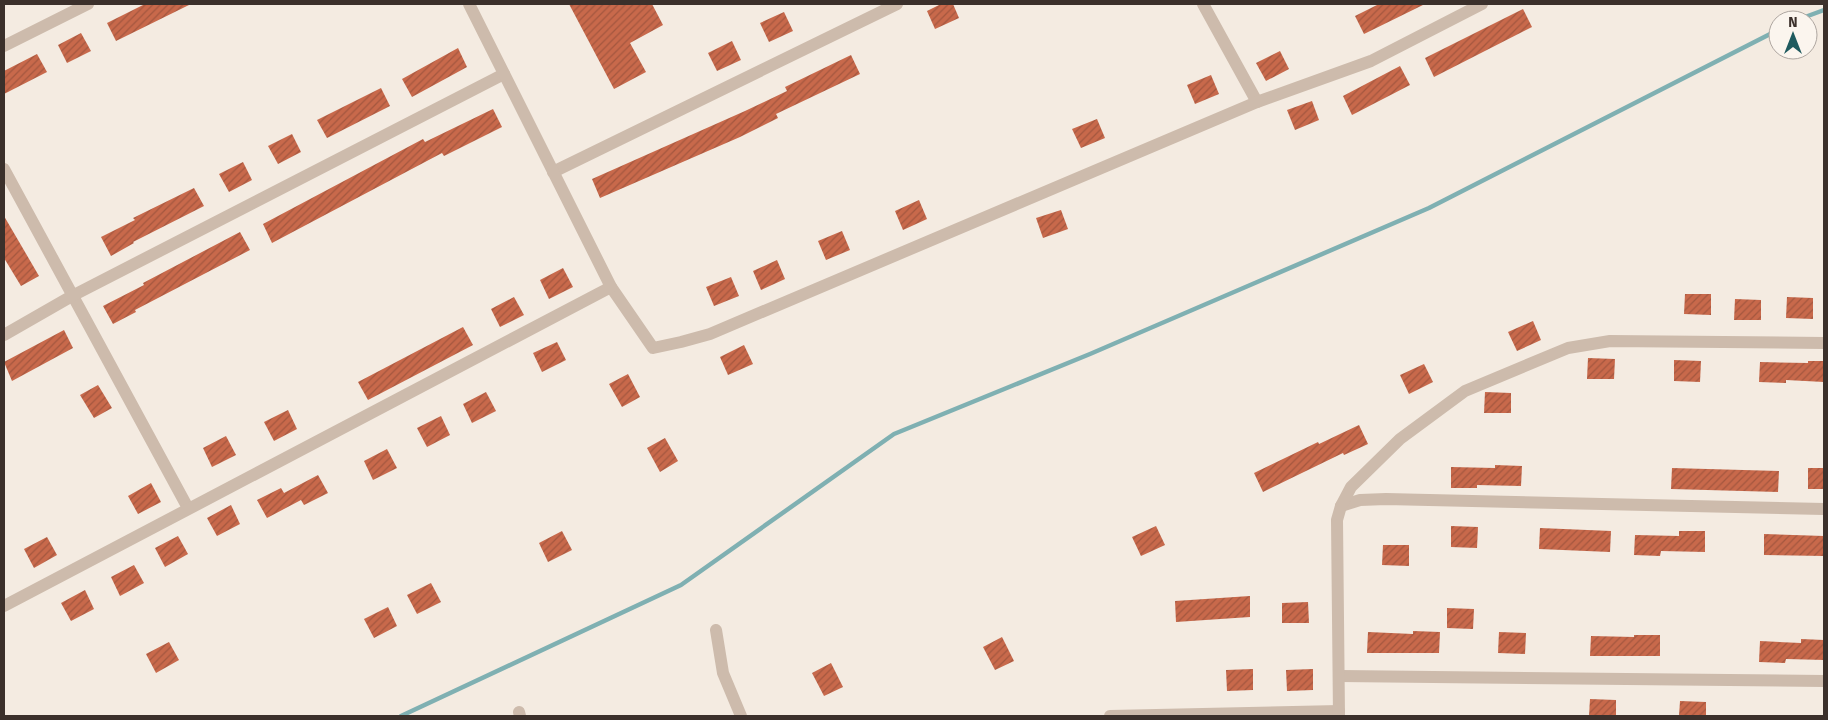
<svg xmlns="http://www.w3.org/2000/svg" width="1828" height="720" font-family="'Fira Sans',sans-serif">
<style>
.lines{fill:none;stroke-linecap:round;stroke-linejoin:round}
.stream{stroke:#7fb0b2;stroke-width:4.5}
.building{fill:url(#building-hatch)}
.minor{stroke:#cdbbac;stroke-width:12}
</style>
<defs>
<pattern id="building-hatch" width="6" height="6" patternUnits="userSpaceOnUse" patternTransform="scale(1.25)"><rect width="6" height="6" fill="#c8694b"/><path d="M-1 1l2-2M0 6l6-6M5 7l2-2" fill="none" stroke="#a4573f"/></pattern>
</defs>
<rect width="100%" height="100%" fill="#f4ebe1"/>
<g class="lines">
<!-- stream -->
<g class="stream">
<polyline points="1797,20 1824,10"/>
<polyline points="401,716 681,585 894,434 1090,354 1429,208 1778,30"/>
</g>
</g>
<!-- building -->
<g class="building">
<polygon points="145,4 191,4 116,41 107,23"/>
<polygon points="569,4 652,4 663,25 630,43 646,72 614,89"/>
<polygon points="941,4 953,4 959,18 935,29 927,11"/>
<polygon points="1379,4 1425,4 1364,34 1355,16"/>
<polygon points="1523,9 1532,27 1434,77 1425,58"/>
<polygon points="784,12 793,31 769,42 760,23"/>
<polygon points="81,33 91,51 67,63 58,45"/>
<polygon points="732,41 741,60 717,71 708,53"/>
<polygon points="458,48 467,67 412,97 402,79"/>
<polygon points="1280,51 1289,69 1266,81 1256,63"/>
<polygon points="37,54 47,72 4,94 4,71"/>
<polygon points="851,55 860,74 776,114 778,118 740,137 600,198 592,179 745,111 787,91 785,87"/>
<polygon points="1400,66 1410,85 1352,115 1343,96"/>
<polygon points="1211,75 1219,94 1195,104 1187,85"/>
<polygon points="381,88 390,106 327,138 317,120"/>
<polygon points="1312,101 1319,120 1295,130 1287,110"/>
<polygon points="493,109 502,127 444,156 442,153 272,243 263,224 423,139 425,142"/>
<polygon points="1097,119 1105,138 1081,148 1072,129"/>
<polygon points="292,134 301,152 278,164 268,146"/>
<polygon points="243,162 252,180 229,192 219,174"/>
<polygon points="194,188 204,206 133,242 134,243 111,256 101,237 135,220 133,218"/>
<polygon points="919,200 927,219 903,230 895,211"/>
<polygon points="1061,210 1068,229 1043,238 1036,218"/>
<polygon points="4,216 39,276 21,286 4,258"/>
<polygon points="842,231 850,250 826,260 818,241"/>
<polygon points="240,232 250,250 135,310 136,312 113,324 103,306 144,285 143,283"/>
<polygon points="777,260 785,279 761,290 753,271"/>
<polygon points="563,268 573,287 549,299 540,280"/>
<polygon points="731,277 739,296 714,306 706,287"/>
<polygon points="1685,294 1711,294 1711,315 1684,314"/>
<polygon points="514,297 524,315 500,327 491,309"/>
<polygon points="1787,297 1813,298 1813,319 1786,318"/>
<polygon points="1735,299 1761,300 1761,320 1734,320"/>
<polygon points="1533,321 1541,340 1517,351 1508,332"/>
<polygon points="463,327 473,345 368,400 358,382"/>
<polygon points="64,330 73,348 12,381 4,362"/>
<polygon points="557,342 566,360 542,372 533,353"/>
<polygon points="744,345 753,364 728,375 720,357"/>
<polygon points="1588,358 1615,359 1614,379 1587,379"/>
<polygon points="1674,360 1701,361 1700,382 1674,381"/>
<polygon points="1808,361 1824,361 1824,382 1786,380 1786,383 1759,382 1760,362 1808,363"/>
<polygon points="1424,364 1433,382 1409,394 1400,375"/>
<polygon points="628,374 640,397 622,407 609,384"/>
<polygon points="98,385 112,408 94,418 80,395"/>
<polygon points="486,392 496,411 472,423 463,404"/>
<polygon points="1485,392 1511,393 1511,413 1484,413"/>
<polygon points="288,410 297,429 274,441 264,422"/>
<polygon points="441,416 450,435 427,447 417,428"/>
<polygon points="1359,425 1368,444 1344,455 1343,453 1263,492 1254,473 1318,442 1319,444"/>
<polygon points="226,436 236,455 212,467 203,448"/>
<polygon points="665,438 678,461 660,472 647,448"/>
<polygon points="387,449 397,468 373,480 364,461"/>
<polygon points="1495,465 1522,466 1521,486 1477,485 1477,488 1451,488 1451,467 1495,468"/>
<polygon points="1672,468 1779,471 1778,492 1671,489"/>
<rect x="1808" y="468" width="16" height="21"/>
<polygon points="318,475 328,493 304,505 301,500 267,518 257,500 281,488 284,493"/>
<polygon points="151,483 161,502 138,514 128,496"/>
<polygon points="231,505 240,524 217,536 207,518"/>
<polygon points="1156,526 1165,545 1141,556 1132,537"/>
<polygon points="1451,526 1478,527 1477,548 1451,547"/>
<polygon points="1540,528 1611,531 1610,552 1539,549"/>
<polygon points="562,531 572,550 548,562 539,543"/>
<polygon points="1679,531 1705,531 1705,552 1661,551 1660,556 1634,555 1635,535 1679,536"/>
<polygon points="1764,534 1824,536 1824,556 1764,555"/>
<polygon points="178,536 188,554 165,567 155,548"/>
<polygon points="47,537 57,555 34,568 24,549"/>
<polygon points="1383,545 1409,545 1409,566 1382,565"/>
<polygon points="134,565 144,583 120,596 111,577"/>
<polygon points="431,583 441,602 417,614 407,595"/>
<polygon points="85,590 94,609 71,621 61,603"/>
<polygon points="1250,596 1250,617 1176,622 1175,601"/>
<polygon points="1308,602 1309,623 1282,623 1282,603"/>
<polygon points="388,607 397,626 374,638 364,619"/>
<polygon points="1447,608 1474,609 1473,629 1447,628"/>
<polygon points="1413,631 1440,632 1439,653 1367,653 1368,632 1413,634"/>
<polygon points="1499,632 1526,633 1525,654 1498,653"/>
<polygon points="1634,635 1660,635 1660,656 1590,656 1591,636 1634,637"/>
<polygon points="1002,637 1014,661 995,670 983,647"/>
<polygon points="1801,639 1824,640 1824,660 1786,659 1785,663 1759,662 1760,641 1801,643"/>
<polygon points="169,642 179,660 156,673 146,654"/>
<polygon points="831,663 843,687 824,696 812,673"/>
<polygon points="1253,669 1253,690 1227,691 1226,670"/>
<polygon points="1313,669 1313,690 1287,691 1286,670"/>
<polygon points="1590,699 1616,700 1616,716 1589,716"/>
<polygon points="1680,701 1706,702 1706,716 1679,716"/>
</g>
<g class="lines">
<!-- minor -->
<g class="minor">
<polyline points="1203,4 1257,102"/>
<polyline points="4,46 88,4"/>
<polyline points="4,169 188,508"/>
<polyline points="553,172 897,4"/>
<polyline points="611,287 653,348 681,342 710,334 1257,102 1371,61 1482,4"/>
<polyline points="4,335 72,296 504,74"/>
<polyline points="1341,506 1360,500 1386,499 1824,509"/>
<polyline points="4,606 611,287 469,4"/>
<polyline points="716,630 723,673 741,716"/>
<polyline points="1340,676 1824,681"/>
<polyline points="519,712 520,716"/>
<polyline points="1110,716 1339,711"/>
<polyline points="1339,716 1337,520 1341,506 1351,487 1400,439 1465,391 1568,348 1610,341 1824,343"/>
</g>
</g>
<!-- border -->
<rect width="1828" height="720" fill="none" stroke="#3b302b" stroke-width="10"/>
<!-- north arrow -->
<g transform="translate(1793 35)"><circle r="24" fill="#fbf5ee" stroke="#aea6a0"/>
<path d="M0-4L9 19L0 12L-9 19Z" fill="#1f5a5e"/>
<text y="-8" font-size="14" font-weight="bold" text-anchor="middle" fill="#3b302b">N</text>
</g>
</svg>
